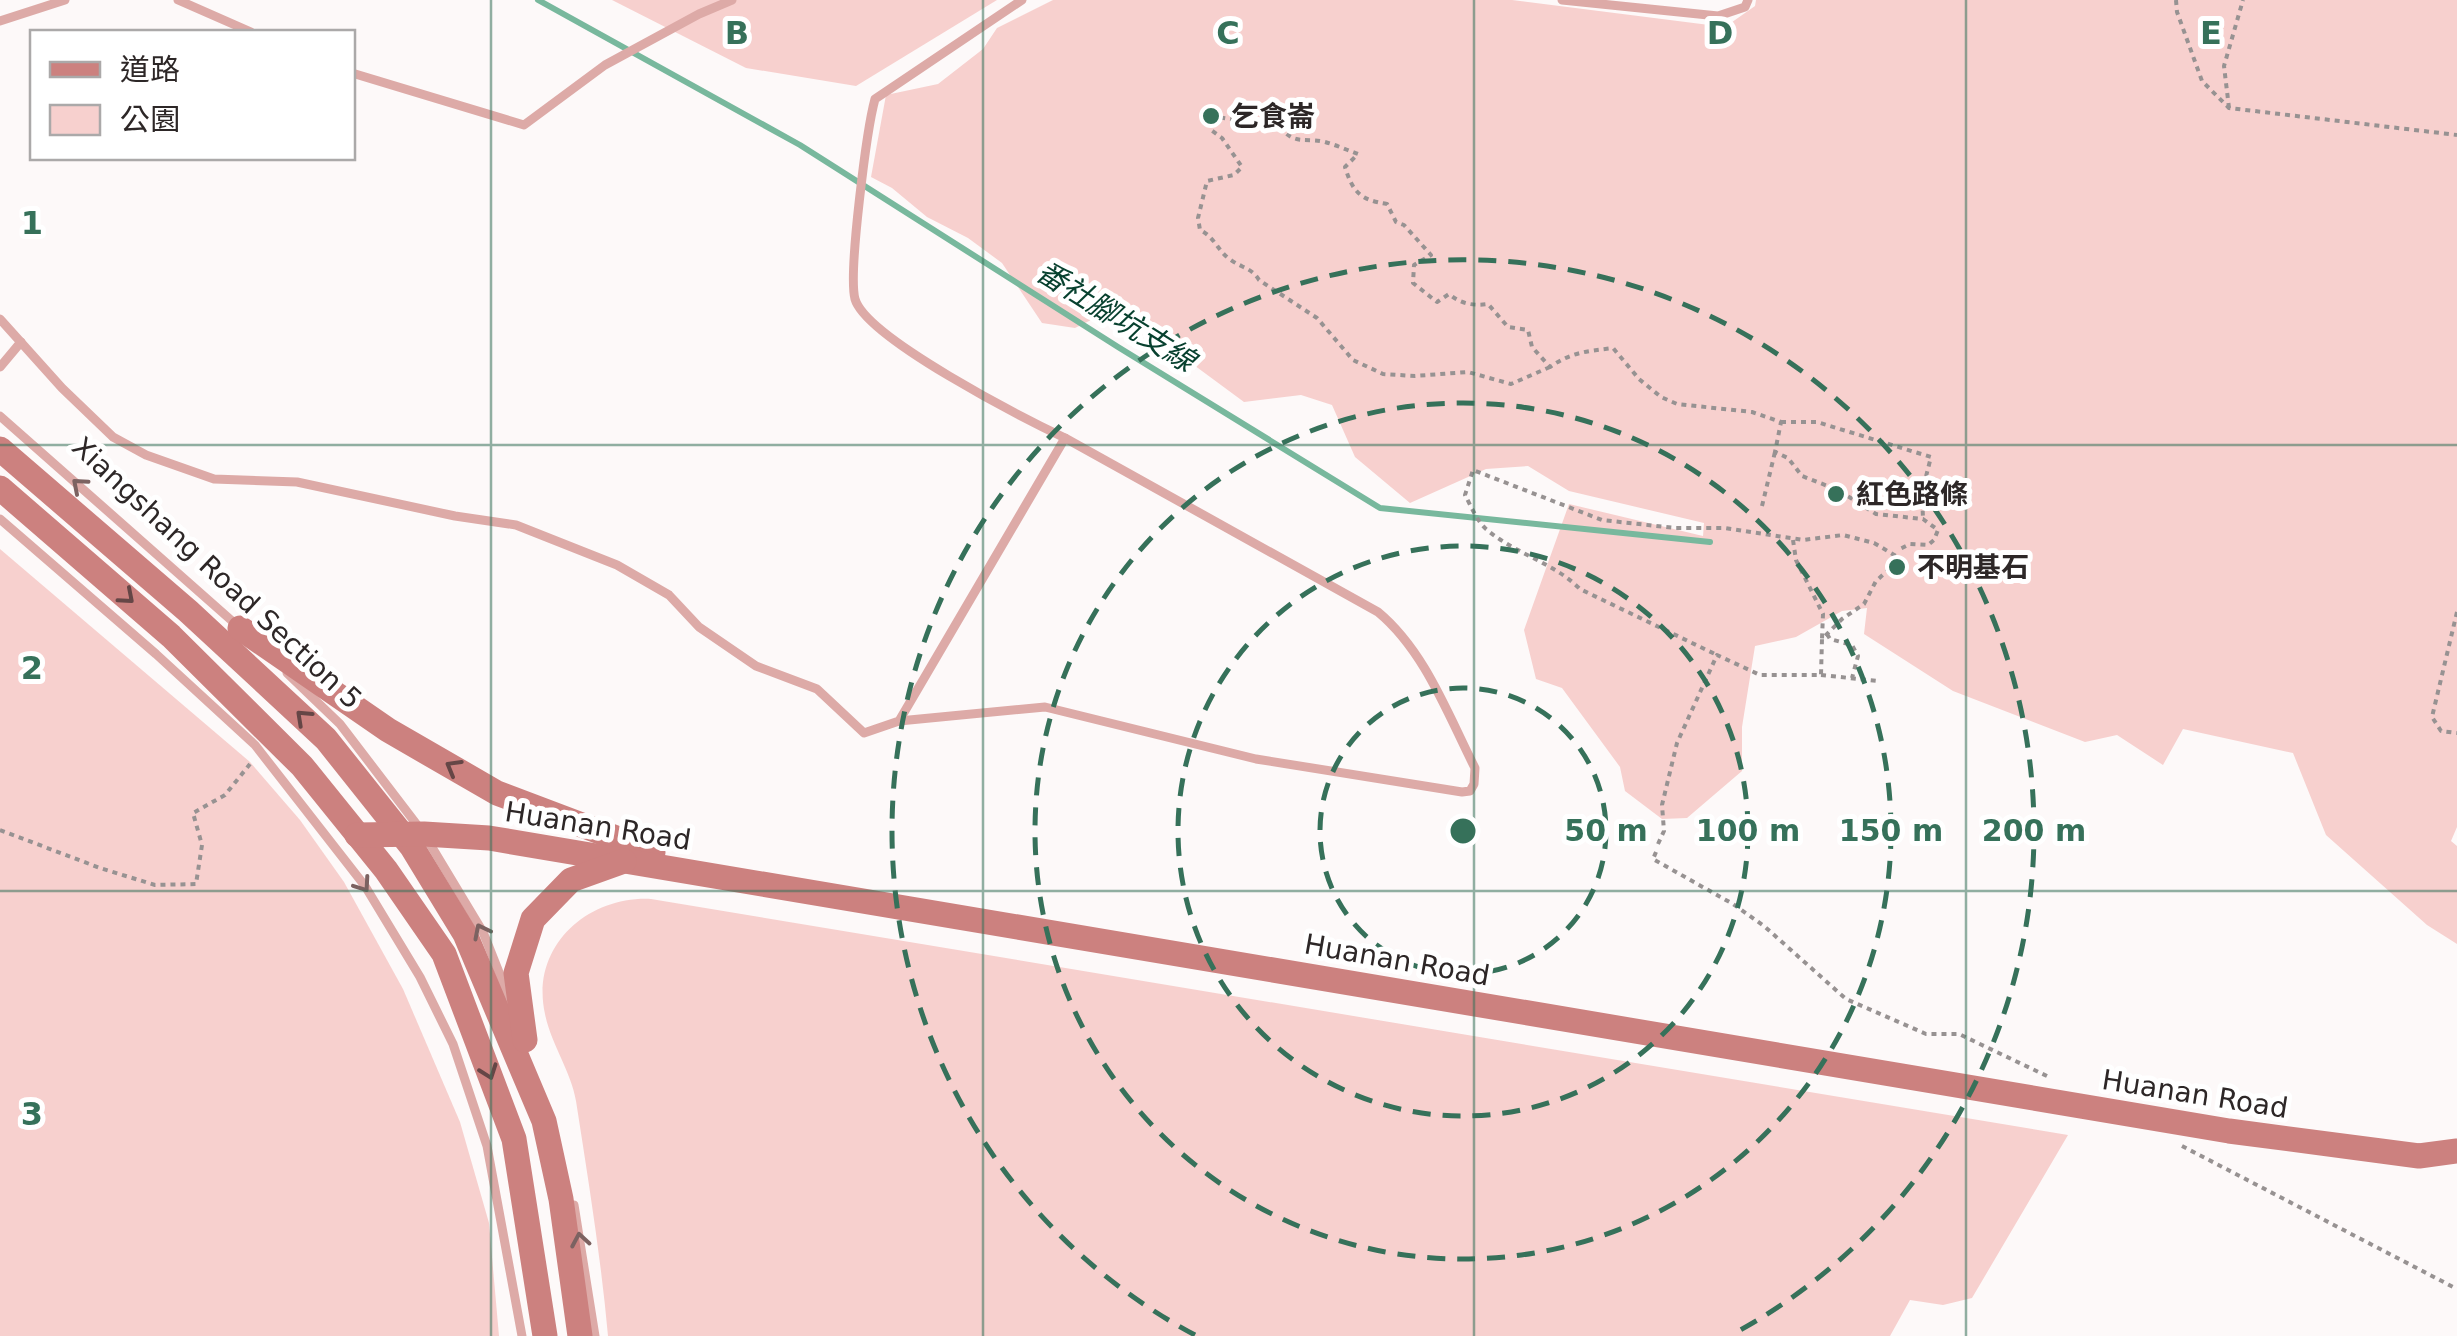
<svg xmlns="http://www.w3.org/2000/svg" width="2457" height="1336" font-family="'DejaVu Sans','Noto Sans TC',sans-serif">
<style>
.green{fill:#f7d0ce}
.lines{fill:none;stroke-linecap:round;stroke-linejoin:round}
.stream{stroke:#78b89d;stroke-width:6}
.path{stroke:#979292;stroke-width:4;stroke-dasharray:5 5;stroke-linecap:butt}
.lane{stroke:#ddaaa7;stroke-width:9}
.secondary{stroke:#cc817f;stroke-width:25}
.oneway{stroke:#7c6261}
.oneway2{stroke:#654646}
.grid{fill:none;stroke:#36715a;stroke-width:2.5;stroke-opacity:0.55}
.ring{fill:none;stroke:#36715a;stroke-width:5;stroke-dasharray:18 12}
.poi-dot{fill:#36715a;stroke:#fff;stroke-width:4}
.labels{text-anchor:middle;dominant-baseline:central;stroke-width:10;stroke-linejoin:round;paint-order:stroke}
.poi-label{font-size:28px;font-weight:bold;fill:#2d2727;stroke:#fff;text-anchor:start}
.street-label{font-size:28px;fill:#2d2727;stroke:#fff}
.water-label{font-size:30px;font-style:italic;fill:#08412f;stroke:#fff}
.grid-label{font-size:32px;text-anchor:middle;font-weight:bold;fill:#36715a;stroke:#fff;stroke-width:10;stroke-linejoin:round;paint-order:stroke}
.centre{fill:#36715a;stroke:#fff;stroke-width:5}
.ring-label{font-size:30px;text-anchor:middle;font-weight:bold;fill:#36715a;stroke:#fff;stroke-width:10;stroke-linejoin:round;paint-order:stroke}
</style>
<rect width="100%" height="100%" fill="#fdf9f9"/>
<!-- green -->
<g class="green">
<polygon points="612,0 997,0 856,86 746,68"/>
<polygon points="1053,0 1512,0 1725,27 1755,6 1756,0 2457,0 2457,827 2451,841 2457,846 2457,944 2427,925 2326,835 2293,753 2183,729 2163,765 2117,735 2085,742 1953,691 1864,634 1867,608 1842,611 1796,637 1755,646 1742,727 1742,771 1687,818 1662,819 1625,791 1620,767 1562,688 1536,679 1524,630 1569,504 1703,536 1704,523 1569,491 1528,466 1486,469 1410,503 1355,457 1332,405 1301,395 1244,402 1183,357 1139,315 1113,309 1075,328 1042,323 1002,263 968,238 927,217 892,188 871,177 886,95 938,84 983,49 997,28"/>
<polygon points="0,549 250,762 300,820 344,882 403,989 460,1122 489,1223 499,1336 0,1336"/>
<path d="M651,899L2068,1135L1972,1298L1943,1305L1910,1300L1890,1336H608C601,1258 588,1178 576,1101C571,1071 551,1044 545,1014C530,947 587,896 651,899Z"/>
</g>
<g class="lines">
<!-- stream -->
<polyline class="stream" points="538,0 800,145 1118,347 1380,508 1710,542"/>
<!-- path -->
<g class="path">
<polyline points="2176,0 2177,12 2202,81 2229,108 2457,135"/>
<polyline points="2229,108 2224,66 2243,0"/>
<path d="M1550,367L1511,384L1468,372L1415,376L1383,374L1353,360L1317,318L1259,280C1252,268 1242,268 1231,260C1218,252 1215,237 1200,230L1198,218L1207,181L1234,175L1242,167L1222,138L1211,130V116L1280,127C1295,146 1305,137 1325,142C1336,145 1347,150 1358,154L1345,167C1353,193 1361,200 1387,204L1396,222L1404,225L1431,255L1414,265L1413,283L1437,302L1449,294C1461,304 1473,306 1488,304L1508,327L1528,330L1532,347L1550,367C1571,352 1589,351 1613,348L1639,379L1661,397L1677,404L1752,412L1781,422L1775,452L1788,458L1802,476L1838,490L1876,514L1923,519L1938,530L1934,540L1928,545L1910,544L1898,550"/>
<polyline points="1781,422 1817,422 1931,457 1922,492 1923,519"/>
<polyline points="1762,506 1775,452"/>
<polyline points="1793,540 1796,560 1823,614 1822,639"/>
<polyline points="2457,612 2432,717 2441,731 2457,733"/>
<polyline points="1827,634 1830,639 1852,645 1858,656 1852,678"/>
<polyline points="1821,675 1878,681"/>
<polyline points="0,830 100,868 155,885 196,884 202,845 193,813 225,795 250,764"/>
<path d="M1658,844L1664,831L1662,805L1677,743L1717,655L1760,675H1821L1822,639L1842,619L1864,604L1876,581L1894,565L1896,556L1874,543L1843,535L1803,540L1725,528H1675L1602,520L1473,470L1465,495C1471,506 1477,521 1486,529C1515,554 1553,562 1580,589L1717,655"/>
<polyline points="1656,852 1653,859 1733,904 1764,926 1846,999 1926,1034 1959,1034 2049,1077"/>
<polyline points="2182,1146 2457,1289"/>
</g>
<!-- lane -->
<g class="lane">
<polyline points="178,0 251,32"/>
<polyline points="1562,0 1718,16 1745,7 1748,0"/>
<polyline points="0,21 65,0"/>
<polyline points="352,73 524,125 605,65 699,14 732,0"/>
<path d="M0,319L62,388L113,437L146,455L214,479L297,482L455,516L516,525L617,565L669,595L699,627L756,666L817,689L864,733L899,721L1065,438C1025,419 866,338 855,299C848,273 867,128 875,99L1022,0"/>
<polyline points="0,367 21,342"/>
<polyline points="0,416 240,628"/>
<polyline points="0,519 156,654 255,745 365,886 420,977 453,1044 487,1146 522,1336"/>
<polyline points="287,673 340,724 424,834 483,932 510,1000"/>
<path d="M899,721L1045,707L1256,759L1462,792L1470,791L1474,784L1475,768C1448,715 1425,651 1378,612L1065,438"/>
<polyline points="574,1205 595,1336"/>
</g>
<!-- secondary -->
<g class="secondary">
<polyline points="0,449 188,611 326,739 412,847 465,934 544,1121 561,1199 580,1336"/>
<polyline points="0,488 171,636 302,766 386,870 444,954 514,1139 545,1336"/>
<polyline points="240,628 388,730 497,793 653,852"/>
<polyline points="357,835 424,834 489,838 2229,1131 2419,1156 2457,1151"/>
<polyline points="525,1040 516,973 533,919 571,880 624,861"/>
</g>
</g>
<!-- one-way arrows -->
<defs><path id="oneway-chevron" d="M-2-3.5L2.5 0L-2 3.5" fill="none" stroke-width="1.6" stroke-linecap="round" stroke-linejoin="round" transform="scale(2.5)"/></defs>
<g class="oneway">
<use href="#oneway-chevron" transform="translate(79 485) rotate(-139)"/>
<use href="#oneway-chevron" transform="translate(363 885) rotate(55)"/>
<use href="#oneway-chevron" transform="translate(481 931) rotate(-117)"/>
<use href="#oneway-chevron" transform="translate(580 1240) rotate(-100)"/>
</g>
<g class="oneway2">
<use href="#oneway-chevron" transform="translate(127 597) rotate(41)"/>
<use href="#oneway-chevron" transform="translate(303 717) rotate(-137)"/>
<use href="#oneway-chevron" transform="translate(453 767) rotate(-150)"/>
<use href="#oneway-chevron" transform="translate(489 1072) rotate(70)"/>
</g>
<!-- grid -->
<path class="grid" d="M491,0V1336M983,0V1336M1474,0V1336M1966,0V1336M0,445H2457M0,891H2457"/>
<!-- distance rings -->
<g class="ring">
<circle cx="1463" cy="831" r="143"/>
<circle cx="1463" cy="831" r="285"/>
<circle cx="1463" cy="831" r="428"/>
<path d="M1195 1335A571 571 0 1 1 1731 1335"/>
</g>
<!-- markers -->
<g class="poi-dot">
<circle cx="1211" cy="116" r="10"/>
<circle cx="1836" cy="494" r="10"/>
<circle cx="1897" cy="567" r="10"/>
</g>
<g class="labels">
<!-- poi labels -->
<g class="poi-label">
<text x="1231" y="116">乞食崙</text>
<text x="1856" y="494">紅色路條</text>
<text x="1917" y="567">不明基石</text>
</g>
<!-- street labels -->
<g class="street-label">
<text transform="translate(217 573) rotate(43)">Xiangshang Road Section 5</text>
<text transform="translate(598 826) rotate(9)">Huanan Road</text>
<text transform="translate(1397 960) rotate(10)">Huanan Road</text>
<text transform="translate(2195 1094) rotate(9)">Huanan Road</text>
</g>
<!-- water labels -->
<g class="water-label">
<text transform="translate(1116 316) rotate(32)">番社腳坑支線</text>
</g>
</g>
<g class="grid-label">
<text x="737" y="44">B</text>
<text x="1228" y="44">C</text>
<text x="1720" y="44">D</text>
<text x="2211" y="44">E</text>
<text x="32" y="234">1</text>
<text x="32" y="679">2</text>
<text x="32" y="1125">3</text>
</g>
<circle cx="1463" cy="831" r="15" class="centre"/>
<g class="ring-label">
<text x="1606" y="841">50 m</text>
<text x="1748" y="841">100 m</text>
<text x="1891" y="841">150 m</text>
<text x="2034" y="841">200 m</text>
</g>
<!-- legend -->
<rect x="30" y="30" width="325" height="130" fill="#ffffff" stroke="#aba9a9" stroke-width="2.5"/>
<rect x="50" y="62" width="50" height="15" fill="#cc817f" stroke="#aba9a9" stroke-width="2.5"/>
<text x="120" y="80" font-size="30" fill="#2d2727">道路</text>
<rect x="50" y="105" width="50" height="30" fill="#f7d0ce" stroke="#aba9a9" stroke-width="2.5"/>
<text x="120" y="130" font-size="30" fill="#2d2727">公園</text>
</svg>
